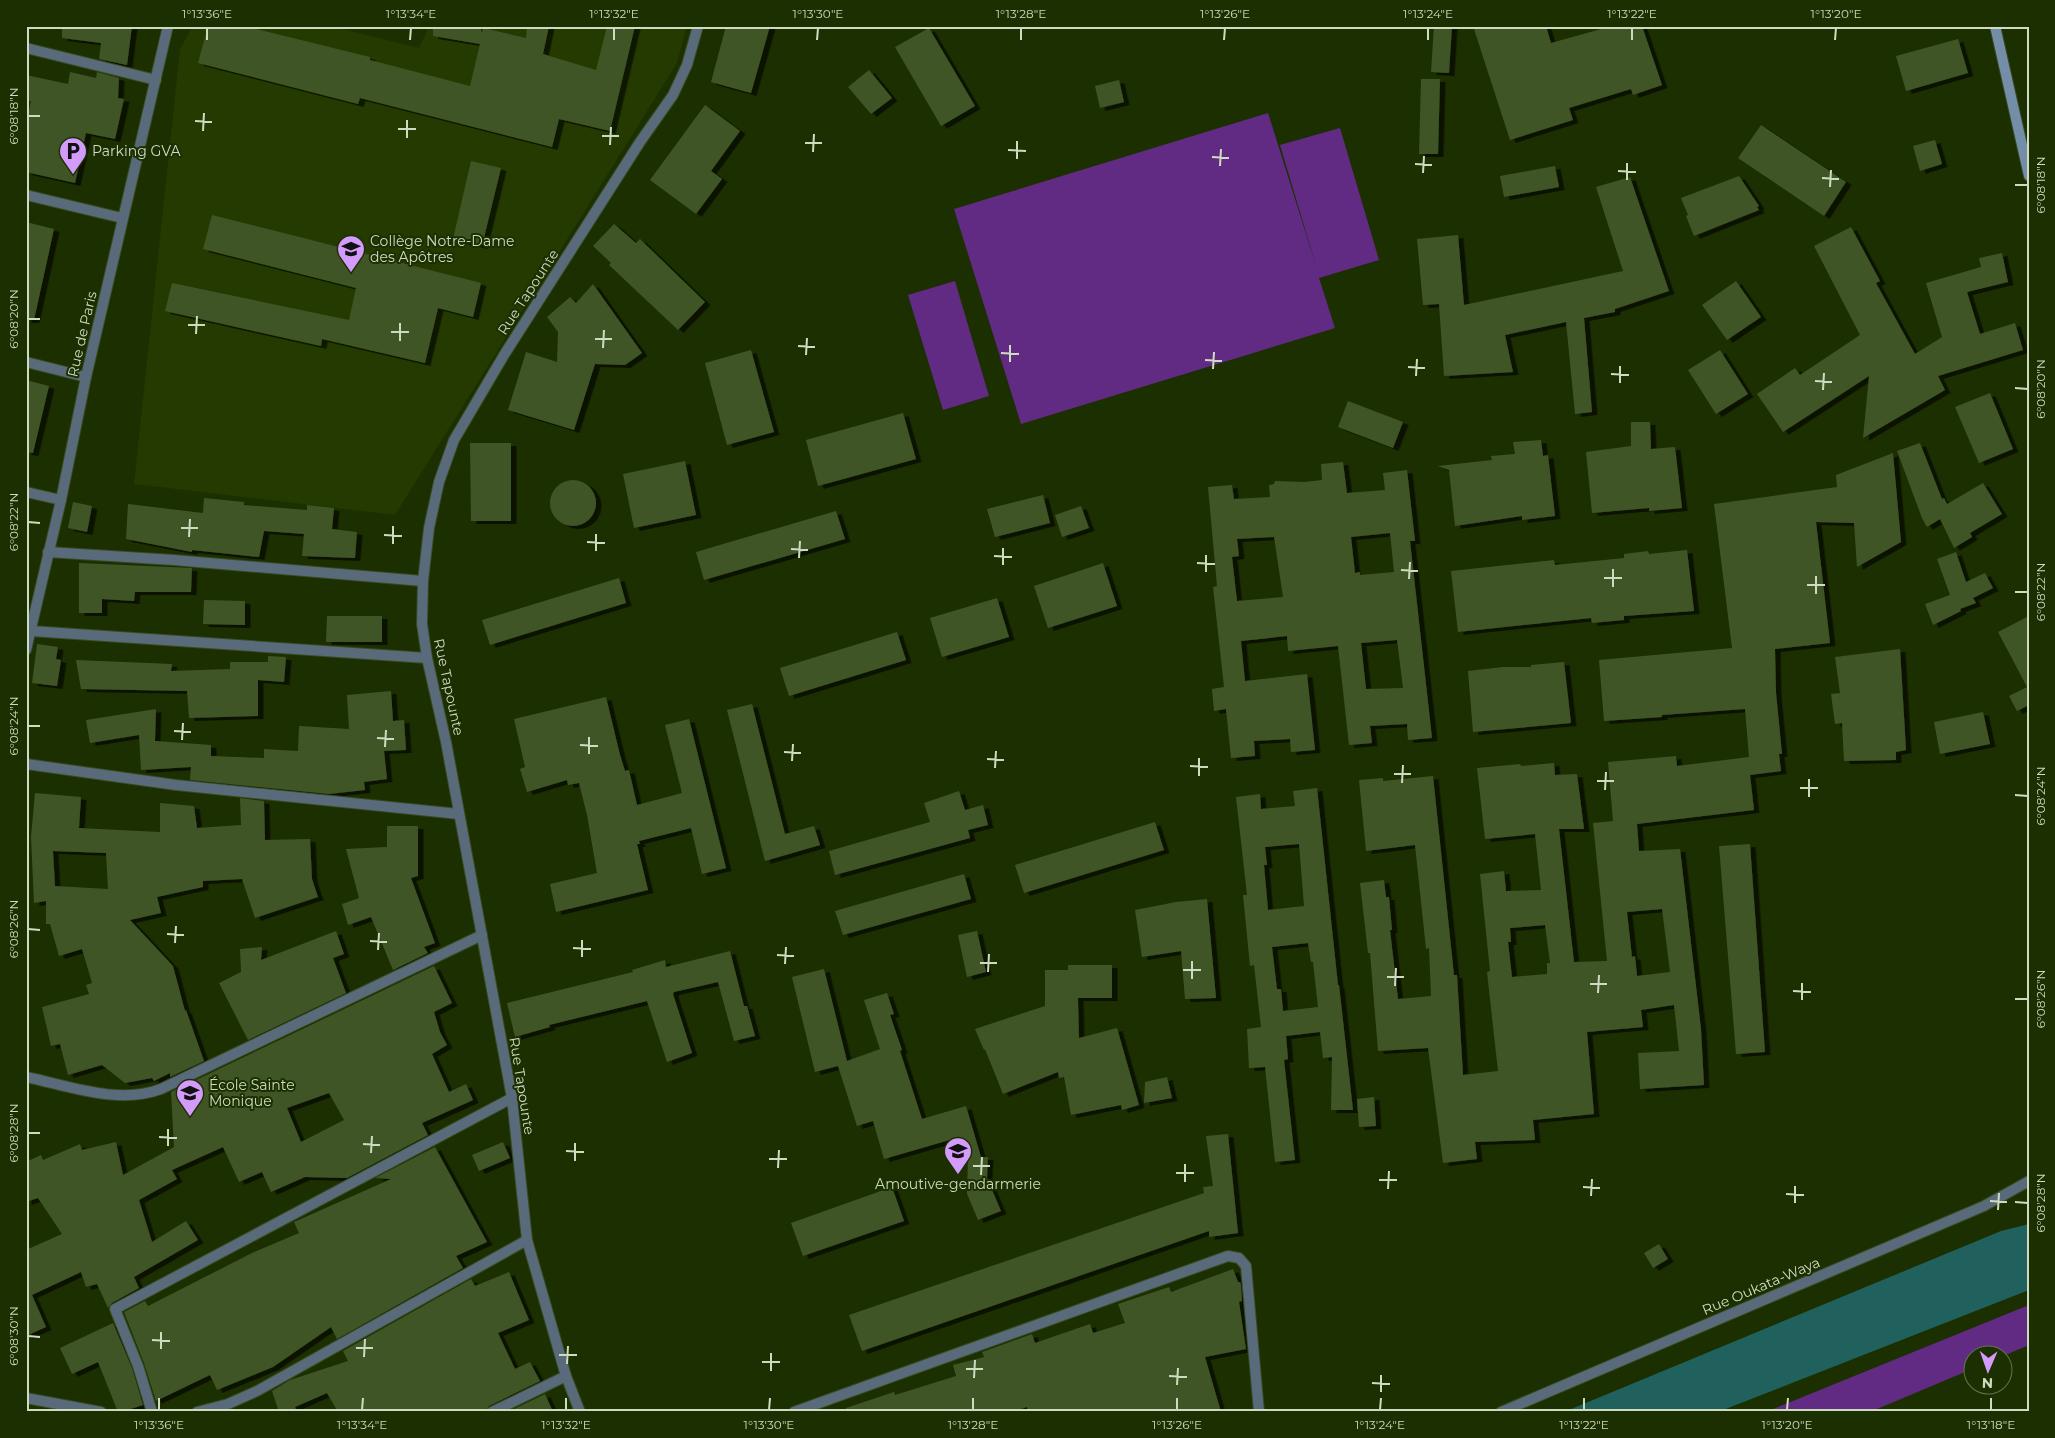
<svg xmlns="http://www.w3.org/2000/svg" width="2055" height="1438" font-family="Montserrat,sans-serif">
<style>
.built{fill:#243a00}
.green{fill:#612b83}
.water{fill:#20615d}
.building{fill:#3f5526;fill-rule:evenodd;filter:url(#shadow)}
.lines{fill:none;stroke-linecap:round;stroke-linejoin:round}
.minor-casing{stroke:#384b1f;stroke-width:12}
.tertiary-casing{stroke:#384b1f;stroke-width:12}
.secondary-casing{stroke:#384b1f;stroke-width:12}
.minor{stroke:#596a7b;stroke-width:10}
.tertiary{stroke:#596a7b;stroke-width:10}
.secondary{stroke:#748eaa;stroke-width:10}
.ticks{fill:none;stroke:#cedbc1;stroke-width:2}
.labels{text-anchor:middle;dominant-baseline:central;stroke-width:4;stroke-linejoin:round;paint-order:stroke}
.poi-label{font-size:14px;fill:#cedbc1;stroke:#1c2f00;text-anchor:start}
.street-label{font-size:14px;fill:#cedbc1;stroke:#1c2f00}
.neatline{fill:none;stroke:#cedbc1;stroke-width:2}
.ticks-label{font-size:12px;text-anchor:middle;fill:#cedbc1}
</style>
<defs>
<filter id="shadow"><feDropShadow dx="5.5" dy="3" stdDeviation="0" flood-color="#0009"/></filter>
</defs>
<rect width="100%" height="100%" fill="#1c2f00"/>
<!-- built -->
<polygon class="built" points="193,26 330,26 419,48 429,26 687,26 677,63 395,515 134,484 180,49"/>
<!-- green -->
<g class="green">
<polygon points="1268,113 1317,269 1280,145 1340,128 1379,260 1319,278 1335,328 1021,424 954,209"/>
<polygon points="955,281 989,396 943,410 908,295"/>
<polygon points="2029,1305 2029,1345 2003,1356 1972,1356 1972,1369 1870,1412 1766,1412"/>
</g>
<!-- water -->
<polygon class="water" points="2029,1224 2029,1290 1718,1412 1564,1412 2001,1231"/>
<!-- building -->
<g class="building">
<polygon points="62,26 132,26 127,65 99,59 101,43 62,38"/>
<polygon points="208,26 244,26 370,57 370,60 470,86 480,44 433,36 433,26 480,26 482,33 483,28 526,38 527,26 549,26 543,54 596,70 607,26 635,26 610,131 559,119 552,147 360,98 358,104 198,63"/>
<polygon points="726,26 770,26 751,93 711,82"/>
<polygon points="1434,26 1452,26 1449,73 1431,72"/>
<polygon points="1473,26 1546,26 1551,43 1612,26 1642,26 1662,85 1633,95 1631,89 1569,108 1573,120 1510,140"/>
<polygon points="929,28 975,106 941,126 895,47"/>
<polygon points="1958,39 1968,73 1906,91 1896,56"/>
<polygon points="869,70 892,98 871,114 848,87"/>
<polygon points="70,72 96,78 97,72 119,78 118,98 124,99 115,139 86,133 75,183 26,172 26,123 31,101 26,100 26,75 68,84"/>
<polygon points="1421,79 1440,79 1438,154 1419,154"/>
<polygon points="1119,80 1124,102 1100,108 1095,86"/>
<polygon points="705,105 740,131 711,171 722,179 696,214 650,180"/>
<polygon points="1761,125 1846,182 1824,216 1738,158"/>
<polygon points="1935,140 1942,164 1920,171 1913,146"/>
<polygon points="471,161 501,168 482,246 453,239"/>
<polygon points="1555,166 1559,187 1504,197 1500,176"/>
<polygon points="1739,176 1759,206 1757,207 1759,210 1694,236 1686,216 1688,215 1681,198"/>
<polygon points="1630,177 1669,291 1615,309 1615,312 1584,318 1592,412 1575,414 1566,322 1505,335 1513,372 1444,376 1439,304 1423,305 1417,239 1458,235 1464,305 1623,271 1596,187"/>
<polygon points="212,215 481,283 473,317 438,308 425,363 322,339 321,346 165,311 172,283 349,320 356,288 203,249"/>
<polygon points="26,222 54,229 34,320 26,320"/>
<polygon points="614,224 636,243 640,239 705,302 678,330 609,265 611,263 593,246"/>
<polygon points="1851,227 1880,281 1876,283 1915,354 1942,337 1926,283 1981,267 1979,258 2002,253 2008,282 1967,292 1980,334 2015,323 2023,350 1938,376 1945,390 1863,438 1869,376 1783,432 1757,394 1795,368 1800,375 1860,335 1814,246"/>
<polygon points="1736,281 1761,317 1727,340 1702,305"/>
<polygon points="593,284 642,353 625,365 595,364 574,430 508,410 526,352 557,362 558,332 547,317 570,297 576,303"/>
<polygon points="751,350 774,432 727,445 705,363"/>
<polygon points="1720,350 1748,394 1716,414 1688,370"/>
<polygon points="26,380 49,386 33,453 26,452"/>
<polygon points="1990,393 2013,449 1979,463 1955,407"/>
<polygon points="1348,401 1403,422 1393,448 1338,427"/>
<polygon points="903,413 916,459 818,486 806,440"/>
<polygon points="1631,422 1650,422 1651,449 1675,447 1682,508 1649,511 1649,508 1592,513 1586,452 1631,446"/>
<polygon points="1541,440 1543,456 1548,455 1555,516 1522,520 1522,516 1455,526 1449,470 1438,466 1492,460 1491,456 1515,454 1513,442"/>
<polygon points="470,443 511,443 511,521 471,521"/>
<polygon points="1920,443 1942,499 1944,498 1947,504 1983,483 2002,514 1970,533 1972,537 1954,548 1940,519 1927,527 1922,518 1897,451"/>
<path d="M1893,453L1901,542L1857,567L1854,523L1816,522L1830,643L1775,649L1776,693L1782,754H1779L1781,771L1750,775L1754,810L1637,824L1639,851L1680,849L1701,1029L1704,1085L1640,1089L1638,1053L1679,1051L1674,1005L1641,1010L1643,1027L1587,1032L1594,1114L1533,1120L1535,1140L1475,1142L1477,1159L1443,1163L1428,1048L1378,1051L1370,953H1368L1360,883L1384,880L1386,897H1389L1392,930H1390L1398,999L1431,996L1429,948L1426,949L1415,845L1366,851L1359,780L1383,778V781L1433,776L1454,975H1457L1463,1075L1498,1071L1487,972L1490,971L1480,874L1504,871L1506,891L1541,890L1535,834L1485,839L1477,768L1520,764L1521,766L1554,763L1555,775L1577,774L1584,829H1559L1574,962L1607,961L1593,823L1613,821L1608,762L1676,756L1677,766L1749,757L1745,709L1662,715V717L1604,721L1599,660L1732,648L1714,504L1837,487L1836,475ZM1662,909L1670,972L1637,976L1635,956L1632,957L1627,912ZM1545,925L1550,963H1547V974L1512,977L1508,942H1511L1510,928Z"/>
<polygon points="685,461 696,515 634,528 623,474"/>
<path d="M1343,462L1347,493L1385,490L1383,473L1407,470L1415,541H1410L1432,738L1408,740L1407,724L1370,726L1372,743L1349,745L1338,646L1288,651L1287,636L1241,641L1245,681L1307,674L1315,750L1291,752L1290,739L1254,741L1255,756L1231,758L1226,709L1214,711L1212,689L1224,687L1213,587L1217,586L1208,487L1232,485L1234,499L1270,497L1269,485L1274,484L1275,481L1304,482L1322,480L1321,464ZM1390,533L1394,572L1360,575V572L1355,573L1351,537ZM1274,537L1283,597L1237,601L1232,557L1239,556L1237,539ZM1397,640L1403,688L1366,689L1361,643Z"/>
<circle cx="573" cy="503" r="23"/>
<polygon points="1043,495 1050,523 995,537 987,509"/>
<polygon points="204,498 244,502 244,505 307,510 307,505 334,508 332,529 357,532 355,558 302,556 304,534 264,531 259,557 192,550 192,552 126,539 128,504 203,513"/>
<polygon points="73,502 92,506 87,532 68,528"/>
<polygon points="1081,506 1089,528 1062,537 1055,515"/>
<polygon points="836,511 845,539 704,580 696,552"/>
<polygon points="1687,550 1694,611 1624,616 1624,620 1592,623 1591,618 1458,632 1451,571 1554,560 1555,565 1624,558 1624,554 1648,551 1649,554"/>
<polygon points="1956,552 1966,582 1985,573 1993,588 1973,598 1976,603 1960,609 1961,611 1933,625 1925,604 1950,595 1937,559"/>
<polygon points="79,563 192,568 191,592 135,592 134,601 102,599 102,613 79,613"/>
<polygon points="1103,563 1117,606 1048,628 1034,586"/>
<polygon points="619,578 626,603 490,645 482,620"/>
<polygon points="997,598 1009,637 942,657 930,618"/>
<polygon points="204,600 245,601 245,625 203,624"/>
<polygon points="327,616 382,616 382,642 326,642"/>
<polygon points="2029,616 2029,705 2017,711 2009,696 2027,687 1998,632"/>
<polygon points="897,632 906,660 789,696 780,668"/>
<polygon points="37,644 58,647 56,659 61,660 57,686 32,683"/>
<polygon points="1900,649 1906,750 1896,752 1896,760 1844,761 1842,723 1835,724 1831,694 1840,693 1835,657"/>
<polygon points="268,656 286,657 284,682 258,680 258,716 189,718 187,691 81,689 76,660 172,664 171,671 230,669 230,662 268,662"/>
<polygon points="1564,662 1571,723 1473,732 1468,671 1503,667 1531,667 1531,665"/>
<polygon points="391,691 393,721 404,720 406,750 384,751 387,779 364,782 365,790 329,794 190,780 191,767 141,770 139,735 90,743 86,720 156,709 155,741 211,745 211,756 264,758 264,749 298,751 299,726 349,729 347,695"/>
<polygon points="606,697 620,755 625,771 629,770 637,805 682,793 665,725 689,719 726,868 702,874 691,828 639,841 640,844 637,844 648,890 556,912 550,884 597,873 587,815 579,783 568,785 567,780 527,792 520,769 525,767 514,719"/>
<polygon points="752,704 785,834 814,826 820,845 765,861 727,710"/>
<polygon points="1983,712 1990,744 1940,754 1934,722"/>
<path d="M1317,788L1338,985H1339L1353,1110H1331L1332,1057L1323,1058L1320,1032L1286,1036L1288,1059L1284,1060L1295,1160L1275,1162L1265,1067L1249,1068L1247,1029L1261,1027L1254,965L1250,966L1243,895H1247L1236,797L1260,794L1261,809L1295,806L1293,791ZM1299,844L1304,906L1268,910L1264,865H1267L1265,847ZM1308,943L1311,962H1313L1318,1007L1283,1011L1281,989H1277L1272,947Z"/>
<polygon points="959,791 965,810 983,805 988,825 968,830 970,838 835,875 829,851 930,822 924,803"/>
<path d="M35,793L81,797L79,828L160,832V803L194,806L197,828L241,825L240,798L264,801L265,840L310,839L312,879L318,897L255,918L242,879L203,881V887L157,897L161,913L130,920L173,966L185,1011L186,1010L204,1061L170,1077V1073L154,1081L152,1078L125,1083L102,1065L68,1075L60,1044L51,1046L42,1007L89,994L86,985L92,983L82,949L59,956L50,924H46V901L34,903L31,837ZM53,851L106,853L108,889L55,886Z"/>
<polygon points="1155,822 1164,850 1024,893 1015,865"/>
<polygon points="387,826 418,826 418,876 411,878 435,943 424,947 428,953 393,970 371,917 348,925 342,904 359,898 346,849 387,847"/>
<polygon points="1750,844 1765,1052 1736,1054 1719,846"/>
<polygon points="964,874 971,899 843,935 835,911"/>
<polygon points="1207,899 1216,998 1185,999 1181,951 1142,957 1135,910 1176,902"/>
<polygon points="336,931 344,954 333,958 346,993 248,1040 219,983 241,972 240,949 262,947 261,960"/>
<polygon points="977,931 986,972 967,977 958,935"/>
<polygon points="730,951 744,1006 747,1006 755,1036 734,1041 718,982 674,992 673,994 692,1053 667,1062 647,1001 549,1025 550,1027 515,1037 507,1003 633,972 632,970 665,960 666,967"/>
<polygon points="1068,965 1112,965 1112,998 1078,998 1079,1038 1117,1028 1139,1105 1122,1110 1121,1105 1071,1115 1064,1077 1059,1078 1058,1072 1003,1094 985,1049 984,1050 975,1029 1045,1006 1045,970 1068,970"/>
<path d="M434,966L452,1003L434,1012L440,1032L447,1045L432,1054L449,1092L466,1084L473,1100L422,1123L428,1135L347,1178L305,1177L271,1192L262,1172L239,1182L223,1147L172,1170L177,1179L139,1200L152,1242L186,1221L198,1240L134,1277L139,1288L112,1303L108,1308L97,1284L86,1287L81,1272L32,1295L46,1327L26,1336V1250L62,1234L38,1198L26,1202V1162L41,1155L43,1160L80,1144L82,1150L116,1142L123,1175L174,1147L171,1092ZM329,1093L344,1120L301,1142L287,1108Z"/>
<polygon points="824,969 847,1061 880,1049 864,1000 887,993 894,1014 890,1015 902,1050 900,1051 922,1119 966,1106 981,1157 972,1157 988,1157 987,1178 1001,1211 978,1220 967,1194 968,1157 953,1157 953,1139 884,1159 873,1121 857,1126 838,1066 815,1072 792,977"/>
<polygon points="1167,1077 1172,1098 1144,1103 1145,1082"/>
<polygon points="1374,1097 1376,1126 1359,1127 1357,1099"/>
<polygon points="1228,1134 1238,1233 1209,1237 1209,1231 862,1351 849,1315 1204,1193 1203,1187 1213,1186 1206,1136"/>
<polygon points="503,1142 510,1158 479,1171 472,1155"/>
<polygon points="435,1147 487,1242 456,1256 463,1268 337,1339 331,1327 273,1367 217,1390 210,1375 156,1401 144,1363 124,1312 145,1301 148,1306 252,1253 299,1233 294,1222 391,1179 375,1178"/>
<polygon points="892,1187 904,1221 803,1256 791,1223"/>
<polygon points="1659,1244 1668,1259 1653,1268 1644,1253"/>
<polygon points="1233,1269 1238,1282 1240,1282 1241,1285 1242,1301 1239,1302 1246,1349 1205,1357 1221,1412 1028,1412 1027,1407 1012,1412 846,1412 846,1408 894,1392 895,1395 956,1376 953,1365 984,1357 982,1352 1032,1334 1035,1343 1090,1324 1093,1333 1125,1323 1118,1304 1169,1287 1171,1292"/>
<polygon points="509,1272 529,1320 498,1333 515,1369 530,1362 540,1381 489,1406 485,1412 338,1412 327,1393 295,1407 297,1412 279,1412 272,1391 290,1380 348,1361 343,1351 471,1279 475,1286"/>
<polygon points="113,1323 132,1368 143,1405 121,1412 118,1412 98,1362 72,1374 60,1348"/>
<polygon points="545,1394 553,1412 508,1412"/>
</g>
<g class="lines">
<!-- minor casing -->
<g class="minor-casing">
<g id="minor">
<polyline points="26,48 156,80"/>
<polyline points="26,195 122,218"/>
<polyline points="26,362 86,377"/>
<polyline points="26,492 61,500"/>
<polyline points="48,552 174,560 423,581"/>
<polyline points="31,631 427,658"/>
<polyline points="26,764 176,785 459,814"/>
<path d="M26,1077C70,1086 118,1105 161,1089L482,935"/>
<polyline points="26,1398 101,1412"/>
<polyline points="152,1412 138,1366 115,1309 512,1098"/>
<polyline points="197,1412 228,1404 257,1391 527,1240"/>
<polyline points="492,1412 566,1376"/>
<polyline points="794,1412 1228,1256 1239,1258 1246,1266 1259,1412"/>
</g>
</g>
<!-- tertiary casing -->
<g class="tertiary-casing">
<g id="tertiary">
<polyline points="26,650 61,500 86,377 168,26"/>
<polyline points="580,1412 566,1376 527,1240 512,1098 446,742 427,658 422,624 423,581 429,528 439,482 454,440 504,355 640,142 673,95 687,65 698,26"/>
<polyline points="1501,1412 1984,1206 2029,1181"/>
</g>
</g>
<!-- secondary casing -->
<g class="secondary-casing">
<polyline id="secondary" points="1995,26 2029,176"/>
</g>
<!-- minor -->
<use href="#minor" class="minor"/>
<!-- tertiary -->
<use href="#tertiary" class="tertiary"/>
<!-- secondary -->
<use href="#secondary" class="secondary"/>
</g>
<!-- ticks -->
<path class="ticks" d="M207,40V28M410,40L411,28M614,40V28M817,40L818,28M1021,40V28M1224,40L1225,28M1428,40V28M1632,40V28M1835,40L1836,28M28,116H40M195,121L212,122M398,129H416M203,131L204,113M602,136H619M407,138V120M805,143H822M610,145L611,127M1008,150L1026,151M813,152L814,134M1212,157L1229,158M1017,159V141M1415,164L1432,165M1220,166L1221,149M1618,171L1636,172M1423,173L1424,156M1822,178L1839,179M1627,180V163M2015,185H2028M1830,187L1831,170M28,319H40M188,325H205M391,332H409M196,334L197,316M595,339H612M400,341V323M798,346L815,347M603,348L604,330M1001,353L1019,354M806,355L807,338M1205,360L1222,361M1010,362V345M1408,367L1425,368M1213,369L1214,352M1611,374L1629,375M1416,376L1417,359M1815,381L1832,382M1620,383V366M2015,388L2028,389M1823,390L1824,373M28,522L40,523M181,528H198M384,535L402,536M189,537L190,519M587,542L605,543M393,544V526M791,549L808,550M596,551V534M994,556L1012,557M799,558L800,541M1197,563L1215,564M1003,565V548M1401,570L1418,571M1206,572V555M1604,578H1622M1409,579L1410,562M1807,585H1825M1613,587V569M2015,592H2028M1816,594V576M28,726H40M174,731L191,732M377,738L394,739M182,740L183,723M580,745L598,746M385,747L386,730M784,752L801,753M589,754V737M987,759L1004,760M792,761L793,744M1190,766L1208,767M995,768L996,751M1394,774H1411M1199,776V758M1597,781H1614M1402,783L1403,765M1800,788H1818M1605,790L1606,772M2015,795L2028,796M1809,797V779M28,929L40,930M167,934L184,935M370,941L387,942M175,943L176,926M573,948L591,949M378,950L379,933M777,955L794,956M582,957V940M980,963H997M785,964L786,947M1183,970H1201M988,972L989,954M1387,977H1404M1192,979V961M1590,984H1607M1395,986L1396,968M1793,991L1811,992M1598,993L1599,975M2015,999H2028M1802,1000V983M28,1133H40M159,1137L177,1138M363,1144L380,1145M168,1146V1129M566,1151L584,1152M371,1153L372,1136M769,1159H787M575,1161V1143M973,1166H990M778,1168L779,1150M1176,1173H1194M981,1175L982,1157M1379,1180H1397M1185,1182V1164M1583,1187L1600,1188M1388,1189L1389,1171M1786,1194L1804,1195M1591,1196L1592,1179M1990,1201L2007,1202M2015,1202L2028,1203M1795,1203V1186M1998,1210L1999,1193M28,1336L40,1337M152,1340L170,1341M356,1348H373M161,1349V1332M559,1355H577M364,1357L365,1339M762,1362H780M567,1364L568,1346M966,1369H983M771,1371V1353M1169,1376L1187,1377M974,1378L975,1360M1372,1383L1390,1384M1177,1385L1178,1368M1381,1392V1375M159,1410V1398M362,1410L363,1398M566,1410V1398M769,1410L770,1398M973,1410V1398M1177,1410V1398M1380,1410L1381,1398M1584,1410V1398M1787,1410L1788,1398M1991,1410V1398"/>
<!-- icons -->
<defs>
<g id="parking-pin" transform="scale(1.4375)"><path d="M0 17L-7.5 6A9.5 9.5 0 1 1 7.5 6Z" fill="#d39cfc" stroke="#1c2f00"/><path d="M-3.5-5.5H1a3.5 3.5 0 0 1 0 7H-1V5.5H-3.5ZM-1-3.4V-.6H.8a1.4 1.4 0 0 0 0-2.8Z" fill="#111"/></g>
<g id="school-pin" transform="scale(1.4375)"><path d="M0 17L-7.5 6A9.5 9.5 0 1 1 7.5 6Z" fill="#d39cfc" stroke="#1c2f00"/><path d="M0-5L7-2L0 1L-7-2ZM-4 1L0 2.5L4 1V4Q0 6-4 4Z" fill="#111"/></g>
</defs>
<g fill-rule="evenodd">
<use href="#parking-pin" x="73" y="151"/>
<use href="#school-pin" x="351" y="249"/>
<use href="#school-pin" x="190" y="1093"/>
<use href="#school-pin" x="958" y="1151"/>
</g>
<g class="labels">
<!-- poi labels -->
<g class="poi-label">
<text x="92" y="151">Parking GVA</text>
<text x="370" y="241">Collège Notre-Dame<tspan x="370" dy="16">des Apôtres</tspan></text>
<text x="209" y="1085">École Sainte<tspan x="209" dy="16">Monique</tspan></text>
<text x="958" y="1184" text-anchor="middle">Amoutive-gendarmerie</text>
</g>
<!-- street labels -->
<g class="street-label">
<text transform="translate(528 292) rotate(-57)">Rue Tapounte</text>
<text transform="translate(82 334) rotate(-77)">Rue de Paris</text>
<text transform="translate(449 687) rotate(78)">Rue Tapounte</text>
<text transform="translate(522 1086) rotate(81)">Rue Tapounte</text>
<text transform="translate(1761 1286) rotate(-23)">Rue Oukata-Waya</text>
</g>
</g>
<!-- border -->
<rect width="2055" height="1438" fill="none" stroke="#1c2f00" stroke-width="55"/>
<!-- north arrow -->
<g transform="translate(1988 1370) rotate(182)"><circle r="24" fill="#1c2f00" stroke="#63744d"/>
<path d="M0-4L9 19L0 12L-9 19Z" fill="#d39cfc"/>
<text y="-8" font-size="14" font-weight="bold" text-anchor="middle" fill="#cedbc1">N</text>
</g>
<rect x="28" y="28" width="2000" height="1382" class="neatline"/>
<g class="ticks-label">
<text x="207" y="18">1°13'36"E</text>
<text x="411" y="18">1°13'34"E</text>
<text x="614" y="18">1°13'32"E</text>
<text x="818" y="18">1°13'30"E</text>
<text x="1021" y="18">1°13'28"E</text>
<text x="1225" y="18">1°13'26"E</text>
<text x="1428" y="18">1°13'24"E</text>
<text x="1632" y="18">1°13'22"E</text>
<text x="1836" y="18">1°13'20"E</text>
<text transform="translate(14 116) rotate(-90)" y="4">6°08'18"N</text>
<text transform="translate(2041 185) rotate(-90)" y="4">6°08'18"N</text>
<text transform="translate(14 319) rotate(-90)" y="4">6°08'20"N</text>
<text transform="translate(2041 389) rotate(-90)" y="4">6°08'20"N</text>
<text transform="translate(14 522) rotate(-90)" y="4">6°08'22"N</text>
<text transform="translate(2041 592) rotate(-90)" y="4">6°08'22"N</text>
<text transform="translate(14 726) rotate(-90)" y="4">6°08'24"N</text>
<text transform="translate(2041 796) rotate(-90)" y="4">6°08'24"N</text>
<text transform="translate(14 929) rotate(-90)" y="4">6°08'26"N</text>
<text transform="translate(2041 999) rotate(-90)" y="4">6°08'26"N</text>
<text transform="translate(14 1133) rotate(-90)" y="4">6°08'28"N</text>
<text transform="translate(2041 1203) rotate(-90)" y="4">6°08'28"N</text>
<text transform="translate(14 1336) rotate(-90)" y="4">6°08'30"N</text>
<text x="159" y="1429">1°13'36"E</text>
<text x="362" y="1429">1°13'34"E</text>
<text x="566" y="1429">1°13'32"E</text>
<text x="769" y="1429">1°13'30"E</text>
<text x="973" y="1429">1°13'28"E</text>
<text x="1177" y="1429">1°13'26"E</text>
<text x="1380" y="1429">1°13'24"E</text>
<text x="1584" y="1429">1°13'22"E</text>
<text x="1787" y="1429">1°13'20"E</text>
<text x="1991" y="1429">1°13'18"E</text>
</g>
</svg>
